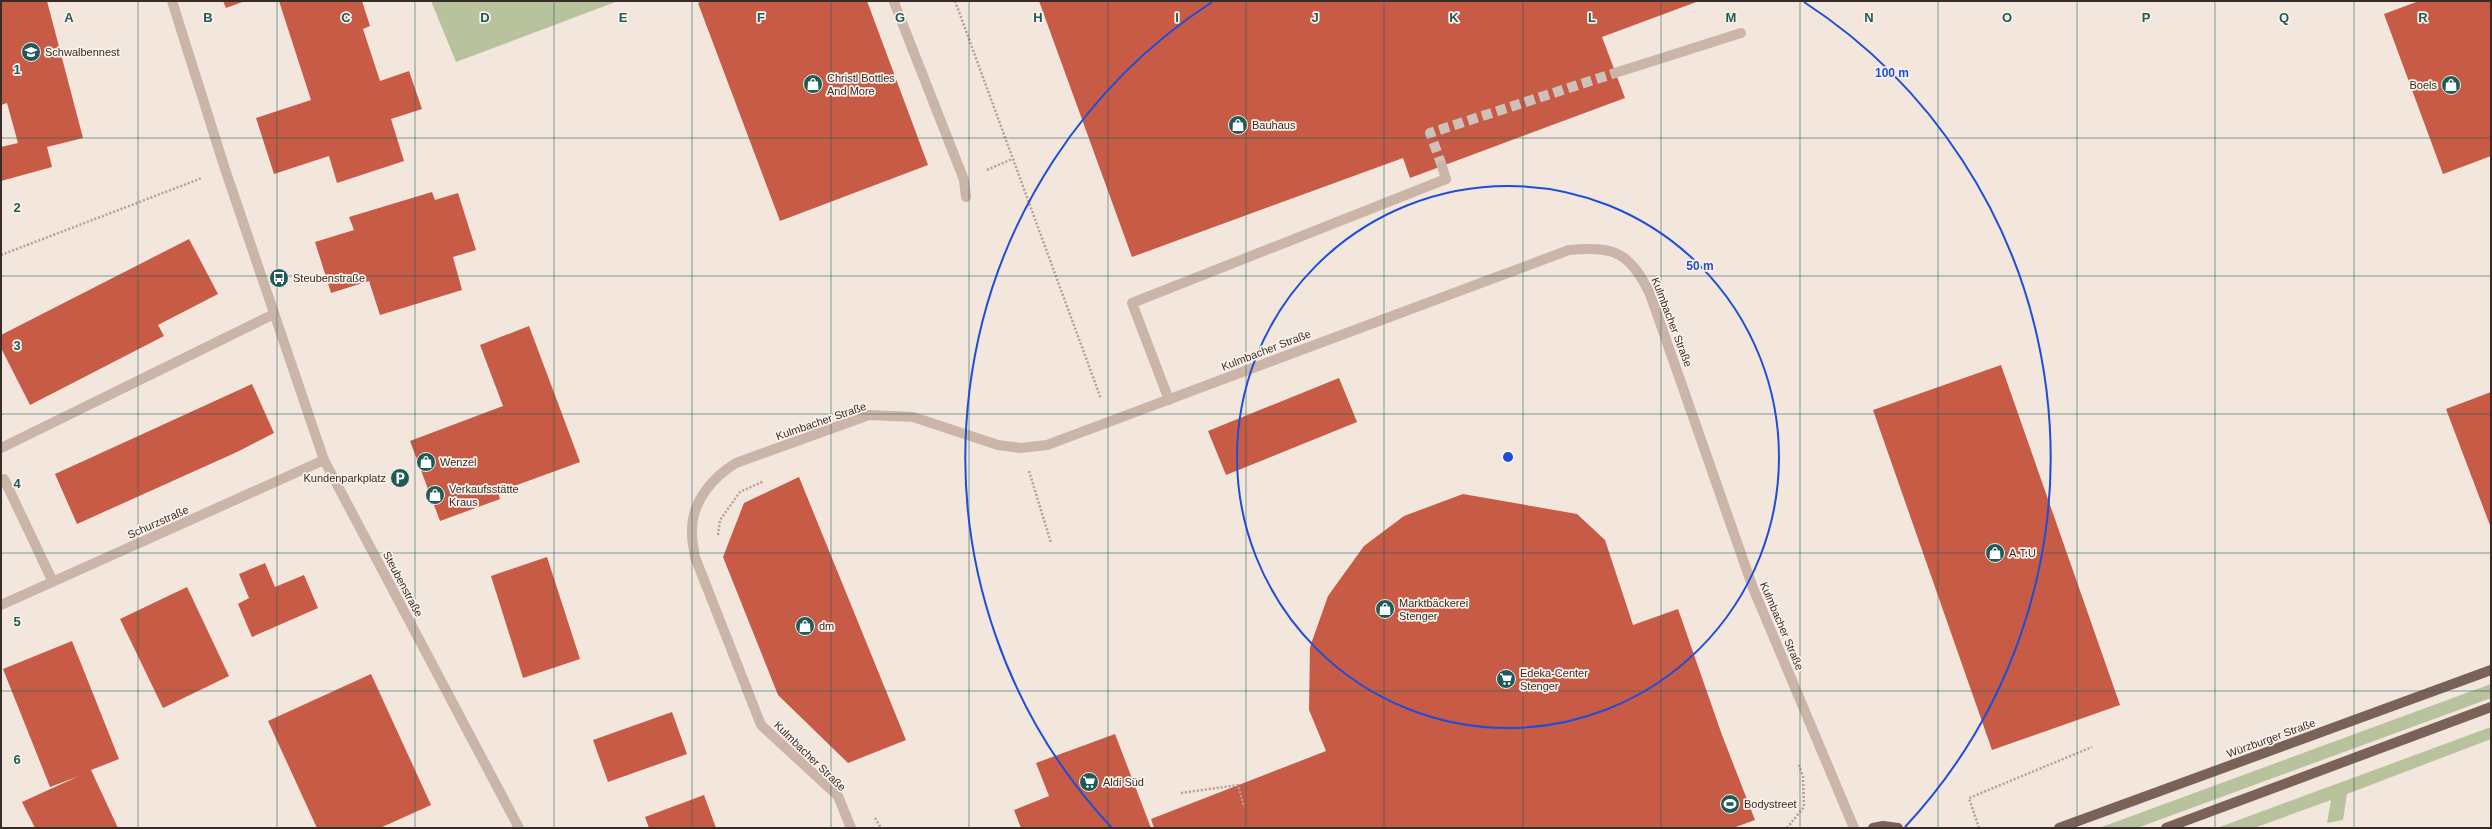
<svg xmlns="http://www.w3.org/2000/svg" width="2492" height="829" font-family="Helvetica,sans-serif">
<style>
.green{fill:#b8c29c}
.building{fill:#c75b46}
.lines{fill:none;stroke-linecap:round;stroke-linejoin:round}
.minor-tunnel{stroke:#cdc1b9;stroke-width:10;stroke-dasharray:10 5;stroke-linecap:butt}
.path{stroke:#b79f92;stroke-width:2.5;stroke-dasharray:2 2;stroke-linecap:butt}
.minor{stroke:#cbb5a8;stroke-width:10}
.major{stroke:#7a6259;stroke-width:10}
.grid{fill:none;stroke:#1e5a59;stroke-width:1;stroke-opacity:0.55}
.ring{fill:none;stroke:#1d4ed8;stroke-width:2}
.labels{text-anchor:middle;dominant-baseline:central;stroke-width:3.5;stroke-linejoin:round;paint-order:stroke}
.poi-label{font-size:11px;fill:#382c29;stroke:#faf1e9;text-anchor:start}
.street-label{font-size:11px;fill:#382c29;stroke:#faf1e9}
.grid-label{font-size:13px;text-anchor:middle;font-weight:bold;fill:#1e5a59;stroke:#faf1e9;stroke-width:3.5;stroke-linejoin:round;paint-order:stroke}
.centre{fill:#1d4ed8;stroke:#faf1e9;stroke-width:2}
.ring-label{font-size:12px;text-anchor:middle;font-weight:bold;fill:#1d4ed8;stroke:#faf1e9;stroke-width:3.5;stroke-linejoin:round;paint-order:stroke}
</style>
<rect width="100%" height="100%" fill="#f2e6dd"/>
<!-- green -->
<g class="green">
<polygon points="431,1 618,1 456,62"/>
<polygon points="2491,684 2491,698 2137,828 2099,828"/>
<polygon points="2491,727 2491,739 2347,794 2343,820 2327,823 2331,800 2254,828 2217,828"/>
</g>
<!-- building -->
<g class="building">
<polygon points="1,1 47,1 83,138 47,147 52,167 1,181 1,147 18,143 7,103 1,105"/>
<polygon points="223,1 245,1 226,8"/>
<polygon points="279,1 362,1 370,26 363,29 380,81 409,71 422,109 391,119 404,161 337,183 329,156 274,174 256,118 311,100"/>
<polygon points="702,1 867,1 928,165 780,221 698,3"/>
<polygon points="1039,1 1699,1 1602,37 1625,98 1410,178 1403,158 1132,257"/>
<polygon points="2419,1 2490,1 2491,3 2491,156 2443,174 2384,14"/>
<polygon points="432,192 435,200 458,193 476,250 453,257 462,290 380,315 369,281 331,293 315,242 354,230 349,217"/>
<polygon points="189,239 218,294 158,325 164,336 30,405 1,348 1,335"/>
<polygon points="529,326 580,462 498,492 500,499 440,521 410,441 503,406 480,345"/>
<polygon points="2001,365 2120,705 1992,750 1873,410"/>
<polygon points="1339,378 1357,422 1226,475 1208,431"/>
<polygon points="252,384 274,433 237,452 77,524 55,474"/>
<polygon points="2491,392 2491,528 2446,409"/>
<polygon points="799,477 906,740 848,763 778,695 723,557 744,503"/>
<polygon points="1463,494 1577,514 1605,540 1633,625 1678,609 1722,735 1755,820 1733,828 1154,828 1151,819 1326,751 1309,710 1310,647 1328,596 1364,546 1404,516"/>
<polygon points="547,557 580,659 523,678 491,576"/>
<polygon points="265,563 275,587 304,575 318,608 252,637 238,604 249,598 239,574"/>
<polygon points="187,587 229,676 163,708 120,619"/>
<polygon points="72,641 119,759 91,770 118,828 35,828 22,802 79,776 50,787 3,669"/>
<polygon points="371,674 431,805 380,828 317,828 268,721"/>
<polygon points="672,712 687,754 608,782 593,740"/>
<polygon points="1115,734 1151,828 1021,828 1014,810 1049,796 1036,763"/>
<polygon points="704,795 716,828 649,828 645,817"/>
</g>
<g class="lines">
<!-- minor-tunnel -->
<polyline class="minor-tunnel" points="1442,166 1430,133 1615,73"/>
<!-- path -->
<g class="path">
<polyline points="955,1 1101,399"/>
<polyline points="987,170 1012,159"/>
<polyline points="1,255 202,178"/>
<polyline points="1029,471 1051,543"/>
<polyline points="718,535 720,520 740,492 764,481"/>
<polyline points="1181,793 1238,785 1244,807"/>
<polyline points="875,818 881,828"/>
<polyline points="1787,828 1804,807 1803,777 1799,765"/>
<polyline points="1979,828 1969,798 2092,747"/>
</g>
<!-- minor -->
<g class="minor">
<polyline points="172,1 225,169 324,460 519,828"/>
<polyline points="894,2 964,180 966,197"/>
<polyline points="1615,73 1741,33"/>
<polyline points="1169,400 1132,303 1446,179 1442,166"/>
<polyline points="1,448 274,314"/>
<polyline points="4,479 53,582"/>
<polyline points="1,605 324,460"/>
<path d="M851,828L838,796L761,725L695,557C694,548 691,539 692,530C692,501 713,477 736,463L869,415L913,417L998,445L1021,448L1047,445L1569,250C1614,246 1630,252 1650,294L1753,588L1854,828"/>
</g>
<!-- major -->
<g class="major">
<polyline points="1873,828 1883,826 1898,828"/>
<polyline points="2059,828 2491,670"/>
<polyline points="2166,828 2491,707"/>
</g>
</g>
<!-- grid -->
<path class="grid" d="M138,1V828M277,1V828M415,1V828M554,1V828M692,1V828M831,1V828M969,1V828M1108,1V828M1246,1V828M1384,1V828M1523,1V828M1661,1V828M1800,1V828M1938,1V828M2077,1V828M2215,1V828M2354,1V828M1,138H2491M1,276H2491M1,414H2491M1,553H2491M1,691H2491"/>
<!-- distance rings -->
<g class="ring">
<circle cx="1508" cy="457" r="271"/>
<path d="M1111 827A543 543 0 0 1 1212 2M1804 2A543 543 0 0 1 1905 827"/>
</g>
<!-- icons -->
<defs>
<g id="school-disc" transform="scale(1)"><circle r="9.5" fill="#1e5a59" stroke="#faf1e9"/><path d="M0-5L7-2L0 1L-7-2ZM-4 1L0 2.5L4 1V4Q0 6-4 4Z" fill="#fff"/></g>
<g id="shop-disc" transform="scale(1)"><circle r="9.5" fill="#1e5a59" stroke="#faf1e9"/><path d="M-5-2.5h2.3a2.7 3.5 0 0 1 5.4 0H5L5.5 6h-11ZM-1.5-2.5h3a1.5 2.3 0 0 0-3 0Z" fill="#fff"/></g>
<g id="bus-disc" transform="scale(1)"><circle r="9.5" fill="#1e5a59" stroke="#faf1e9"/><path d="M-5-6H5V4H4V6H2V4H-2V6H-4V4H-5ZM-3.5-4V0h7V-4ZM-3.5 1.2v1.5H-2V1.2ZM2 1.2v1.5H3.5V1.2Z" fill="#fff"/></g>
<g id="parking-disc" transform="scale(1)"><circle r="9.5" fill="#1e5a59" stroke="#faf1e9"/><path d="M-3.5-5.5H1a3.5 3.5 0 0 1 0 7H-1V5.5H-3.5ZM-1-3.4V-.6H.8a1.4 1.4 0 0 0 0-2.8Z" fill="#fff"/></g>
<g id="supermarket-disc" transform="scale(1)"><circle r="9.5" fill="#1e5a59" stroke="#faf1e9"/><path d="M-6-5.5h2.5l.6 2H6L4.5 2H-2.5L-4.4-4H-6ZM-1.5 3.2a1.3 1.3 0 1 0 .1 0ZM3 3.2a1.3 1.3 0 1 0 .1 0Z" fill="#fff"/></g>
<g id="stadium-disc" transform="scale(1)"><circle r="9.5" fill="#1e5a59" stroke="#faf1e9"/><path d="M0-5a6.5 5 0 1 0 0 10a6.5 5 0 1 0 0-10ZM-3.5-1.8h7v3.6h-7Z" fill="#fff"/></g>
</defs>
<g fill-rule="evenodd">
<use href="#school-disc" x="31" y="52"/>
<use href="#shop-disc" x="813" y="84"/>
<use href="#shop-disc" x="2451" y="85"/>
<use href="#shop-disc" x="1238" y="125"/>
<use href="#bus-disc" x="279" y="278"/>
<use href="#shop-disc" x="426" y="462"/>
<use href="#parking-disc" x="400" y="478"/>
<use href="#shop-disc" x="435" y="495"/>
<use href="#shop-disc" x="1995" y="553"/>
<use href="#shop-disc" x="1385" y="609"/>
<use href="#shop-disc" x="805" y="626"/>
<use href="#supermarket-disc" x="1506" y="679"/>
<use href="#supermarket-disc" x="1089" y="782"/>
<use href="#stadium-disc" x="1730" y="804"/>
</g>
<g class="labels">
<!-- poi labels -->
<g class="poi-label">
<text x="45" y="52">Schwalbennest</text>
<text x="827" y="78">Christl Bottles<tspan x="827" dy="13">And More</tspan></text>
<text x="2437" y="85" text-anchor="end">Boels</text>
<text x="1252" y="125">Bauhaus</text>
<text x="293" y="278">Steubenstraße</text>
<text x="440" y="462">Wenzel</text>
<text x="386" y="478" text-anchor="end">Kundenparkplatz</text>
<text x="449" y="489">Verkaufsstätte<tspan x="449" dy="13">Kraus</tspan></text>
<text x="2009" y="553">A.T.U</text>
<text x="1399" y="603">Marktbäckerei<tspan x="1399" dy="13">Stenger</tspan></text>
<text x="819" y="626">dm</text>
<text x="1520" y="673">Edeka-Center<tspan x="1520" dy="13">Stenger</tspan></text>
<text x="1103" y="782">Aldi Süd</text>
<text x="1744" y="804">Bodystreet</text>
</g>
<!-- street labels -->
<g class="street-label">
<text transform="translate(1672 322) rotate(69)">Kulmbacher Straße</text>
<text transform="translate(1266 350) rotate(-21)">Kulmbacher Straße</text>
<text transform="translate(821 421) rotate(-19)">Kulmbacher Straße</text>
<text transform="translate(158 522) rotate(-24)">Schurzstraße</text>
<text transform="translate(403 584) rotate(62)">Steubenstraße</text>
<text transform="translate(1782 626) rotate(67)">Kulmbacher Straße</text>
<text transform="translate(2271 738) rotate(-20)">Würzburger Straße</text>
<text transform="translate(810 756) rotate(44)">Kulmbacher Straße</text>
</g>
</g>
<g class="grid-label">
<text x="69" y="22">A</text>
<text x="208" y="22">B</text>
<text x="346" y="22">C</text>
<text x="485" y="22">D</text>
<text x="623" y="22">E</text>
<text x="761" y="22">F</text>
<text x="900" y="22">G</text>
<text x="1038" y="22">H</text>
<text x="1177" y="22">I</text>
<text x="1315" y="22">J</text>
<text x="1454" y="22">K</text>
<text x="1592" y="22">L</text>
<text x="1731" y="22">M</text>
<text x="1869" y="22">N</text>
<text x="2007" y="22">O</text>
<text x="2146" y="22">P</text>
<text x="2284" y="22">Q</text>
<text x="2423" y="22">R</text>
<text x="17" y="74">1</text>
<text x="17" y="212">2</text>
<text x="17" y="350">3</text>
<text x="17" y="488">4</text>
<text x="17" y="626">5</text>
<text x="17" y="764">6</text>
</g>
<circle cx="1508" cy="457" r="6" class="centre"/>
<g class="ring-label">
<text x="1892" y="77">100 m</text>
<text x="1700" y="270">50 m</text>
</g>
<!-- border -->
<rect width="2492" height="829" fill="none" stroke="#382c29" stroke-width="4"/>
</svg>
